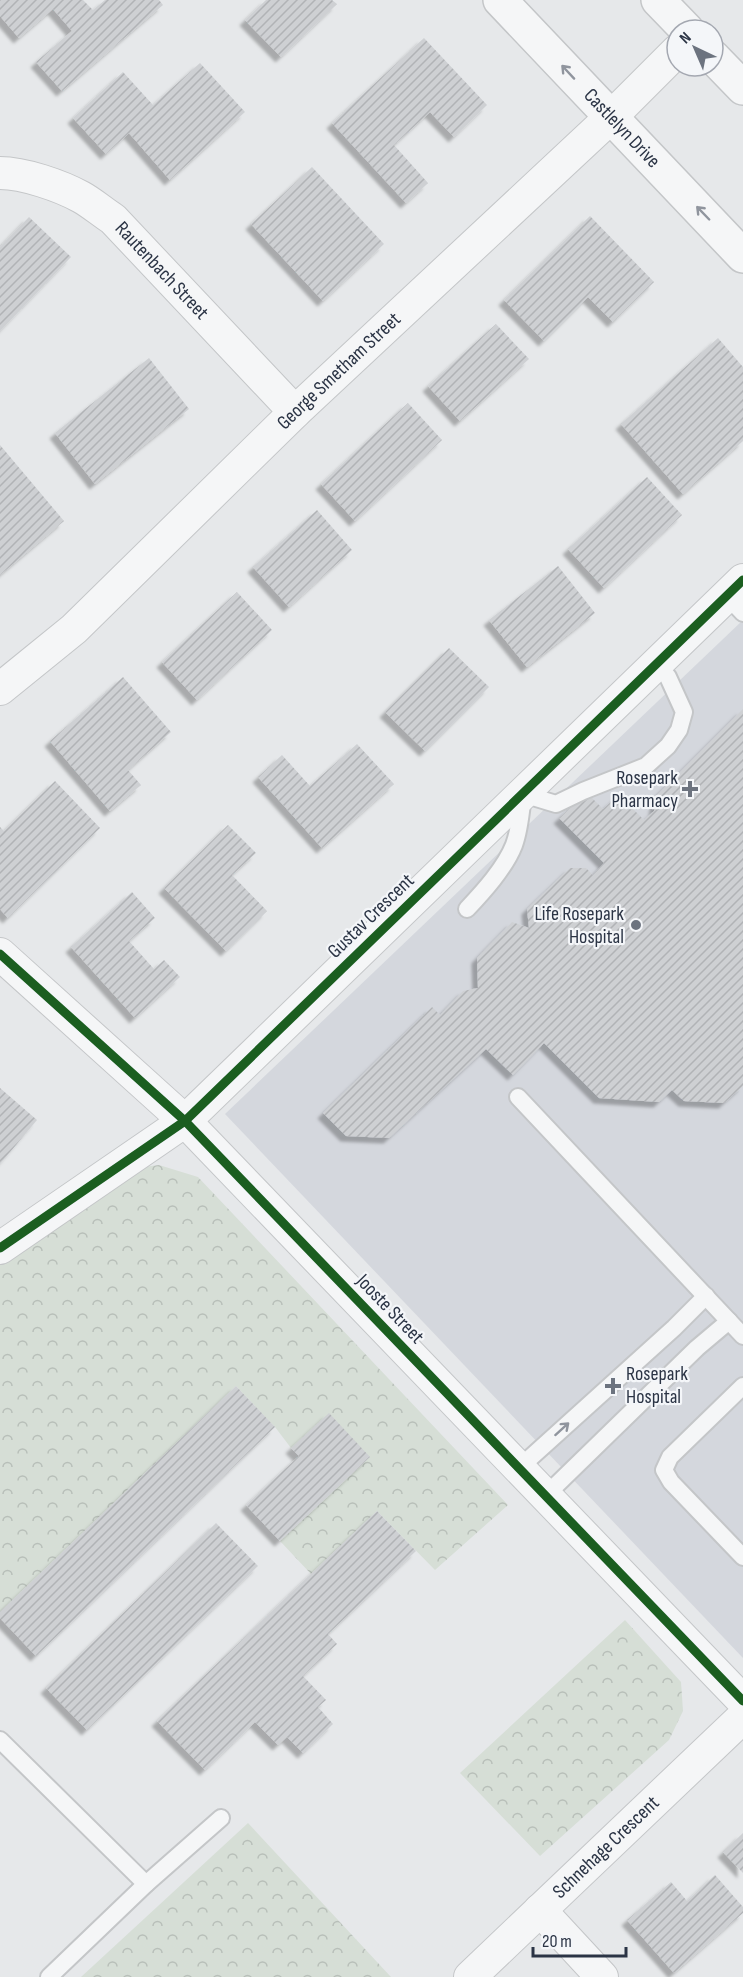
<svg xmlns="http://www.w3.org/2000/svg" width="743" height="1977" font-family="'Sofia Sans Condensed',sans-serif">
<style>
.built{fill:#d4d7dd}
.forest{fill:url(#forest-crowns)}
.building{fill:url(#building-hatch);filter:url(#shadow)}
.lines{fill:none;stroke-linecap:round;stroke-linejoin:round}
.service-casing{stroke:#c4c6c8;stroke-width:20}
.minor-casing{stroke:#c4c6c8;stroke-width:34}
.tertiary-casing{stroke:#c4c6c8;stroke-width:36}
.service{stroke:#f5f6f7;stroke-width:16}
.minor{stroke:#f5f6f7;stroke-width:32}
.tertiary{stroke:#f5f6f7;stroke-width:33}
.cycleway-casing{stroke:#f4f6f9;stroke-width:13}
.cycleway{stroke:#1b5e20;stroke-width:9}
.oneway{stroke:#90959e}
.poi-dot{fill:#6c737f;stroke:#f4f6f9;stroke-width:2}
.labels{text-anchor:middle;dominant-baseline:central;stroke-width:4.5;stroke-linejoin:round;paint-order:stroke}
.street-label{font-size:20px;fill:#2b3445;stroke:#f4f6f9}
.poi-label{font-size:20px;fill:#2b3445;stroke:#f4f6f9;text-anchor:end}
</style>
<defs>
<pattern id="forest-crowns" width="20" height="18" patternUnits="userSpaceOnUse" patternTransform="scale(1.5)"><rect width="20" height="18" fill="#d6ded6"/><path d="M2 6a3 3 0 1 1 6 0M12 15a3 3 0 1 1 6 0" fill="none" stroke="#b8bfb9"/></pattern>
<pattern id="building-hatch" width="6" height="6" patternUnits="userSpaceOnUse" patternTransform="scale(1.5)"><rect width="6" height="6" fill="#ced0d3"/><path d="M-1 1l2-2M0 6l6-6M5 7l2-2" fill="none" stroke="#b1b3b6"/></pattern>
<filter id="shadow"><feDropShadow dx="-5.5" dy="5.5" stdDeviation="1.5" flood-color="#0004"/></filter>
</defs>
<rect width="100%" height="100%" fill="#e6e8ea"/>
<!-- built -->
<polygon class="built" points="743,620 743,1658 225,1114"/>
<!-- forest -->
<g class="forest">
<polygon points="159,1165 198,1177 508,1505 435,1570 377,1511 311,1574 280,1541 370,1457 291,1448 275,1427 236,1386 0,1612 0,1257 128,1169"/>
<polygon points="625,1620 681,1682 683,1711 669,1740 540,1856 460,1773"/>
<polygon points="248,1823 391,1977 81,1977"/>
</g>
<!-- building -->
<g class="building">
<polygon points="0,0 83,0 93,10 105,0 159,0 163,5 62,91 36,62 72,31 53,9 19,38 0,16"/>
<polygon points="266,0 332,0 337,4 281,57 245,20"/>
<polygon points="424,38 487,105 454,137 430,112 394,145 428,183 406,203 332,123"/>
<polygon points="200,63 245,112 170,180 129,133 106,154 73,118 123,72 153,105"/>
<polygon points="312,167 384,244 323,301 251,224"/>
<polygon points="590,216 654,282 613,322 588,297 544,341 504,300"/>
<polygon points="29,217 71,257 0,331 0,247"/>
<polygon points="496,324 529,359 460,421 428,386"/>
<polygon points="718,338 743,367 743,441 683,494 621,424"/>
<polygon points="149,358 189,409 95,484 55,433"/>
<polygon points="408,403 442,440 355,521 321,484"/>
<polygon points="0,445 64,521 0,575"/>
<polygon points="647,477 682,515 604,588 568,549"/>
<polygon points="317,510 352,550 289,607 253,567"/>
<polygon points="558,566 595,613 527,667 489,620"/>
<polygon points="237,592 272,630 197,700 162,662"/>
<polygon points="449,648 489,687 425,751 385,712"/>
<polygon points="123,677 171,732 128,770 141,785 110,811 50,741"/>
<polygon points="743,709 743,1086 724,1103 684,1101 672,1090 659,1102 599,1098 544,1043 513,1075 486,1049 389,1138 346,1136 323,1113 432,1007 440,1015 463,991 478,988 477,958 512,922 529,928 527,909 570,868 586,868 593,875 604,863 559,818 587,793 603,809 619,795 644,820 654,811 657,795"/>
<polygon points="357,744 394,784 322,848 258,777 282,755 310,786"/>
<polygon points="55,781 100,828 8,918 0,909 0,827 4,831"/>
<polygon points="228,825 256,853 232,875 267,911 226,951 164,888"/>
<polygon points="132,892 155,918 129,941 154,969 164,960 180,977 135,1018 71,947"/>
<polygon points="0,1088 37,1120 0,1164"/>
<polygon points="236,1386 275,1427 36,1656 0,1618 0,1612"/>
<polygon points="329,1413 370,1457 280,1541 246,1505 299,1456 291,1448"/>
<polygon points="377,1511 416,1551 328,1634 337,1644 303,1676 326,1700 318,1707 333,1724 303,1753 287,1737 278,1745 255,1722 205,1770 157,1721"/>
<polygon points="216,1523 258,1566 87,1730 46,1688"/>
<polygon points="743,1833 743,1873 723,1852"/>
<polygon points="715,1875 743,1907 743,1913 674,1973 627,1920 671,1882 687,1901"/>
</g>
<g class="lines">
<!-- service casing -->
<g class="service-casing">
<g id="service">
<polyline points="727,596 743,613"/>
<path d="M467,909C483,892 505,868 514,845C520,829 521,811 523,794L556,804L583,791L646,766L668,746L679,730L684,712L668,677L657,664"/>
<polyline points="518,1097 743,1336"/>
<polyline points="743,1386 670,1457 664,1470 671,1482 743,1557"/>
<polyline points="519,1468 674,1328 706,1296"/>
<polyline points="545,1496 697,1348 729,1321"/>
<polyline points="0,1740 146,1884"/>
<polyline points="49,1977 146,1884 221,1818"/>
</g>
</g>
<!-- minor casing -->
<g class="minor-casing">
<g id="minor">
<path id="s1" d="M0,173C24,173 61,186 81,197C92,203 102,212 113,219L295,412"/>
<path id="s2" d="M0,689L74,629L295,412L611,117L677,51"/>
<polyline points="0,954 185,1121 743,1701"/>
<polyline points="0,1248 185,1121 743,580"/>
<polyline points="540,1910 602,1977"/>
<path id="s3" d="M470,1977L743,1717"/>
</g>
</g>
<!-- tertiary casing -->
<g class="tertiary-casing">
<g id="tertiary">
<path id="s4" d="M500,0L743,256"/>
<polyline points="658,0 687,30"/>
<polyline points="713,57 743,88"/>
</g>
</g>
<!-- service -->
<use href="#service" class="service"/>
<!-- minor -->
<use href="#minor" class="minor"/>
<!-- tertiary -->
<use href="#tertiary" class="tertiary"/>
<!-- cycleway casing -->
<g class="cycleway-casing">
<g id="cycleway">
<polyline points="0,954 185,1121 743,1701"/>
<polyline points="0,1248 185,1121 743,580"/>
</g>
</g>
<!-- cycleway -->
<use href="#cycleway" class="cycleway"/>
</g>
<!-- one-way arrows -->
<defs><path id="oneway-shaft" d="M-6 0H5M1.5-3L5.5 0L1.5 3" fill="none" stroke-width="1.6" stroke-linecap="round" stroke-linejoin="round" transform="scale(1.5)"/></defs>
<g class="oneway">
<use href="#oneway-shaft" transform="translate(568 72) rotate(-133)"/>
<use href="#oneway-shaft" transform="translate(703 213) rotate(-134)"/>
<use href="#oneway-shaft" transform="translate(562 1429) rotate(-42)"/>
</g>
<!-- markers -->
<g class="poi-dot">
<path d="M687 780h6v6h6v6h-6v6h-6v-6h-6v-6h6z"/>
<circle cx="636" cy="925" r="6"/>
<path d="M610 1377h6v6h6v6h-6v6h-6v-6h-6v-6h6z"/>
</g>
<g class="labels">
<!-- street labels -->
<g class="street-label">
<text stroke="none"><textPath href="#s4" startOffset="177">Castlelyn Drive</textPath></text>
<text stroke="none"><textPath href="#s1" startOffset="195">Rautenbach Street</textPath></text>
<text stroke="none"><textPath href="#s2" startOffset="465">George Smetham Street</textPath></text>
<text transform="translate(371 916) rotate(-44)">Gustav Crescent</text>
<text transform="translate(390 1309) rotate(46)">Jooste Street</text>
<text stroke="none"><textPath href="#s3" startOffset="188">Schnehage Crescent</textPath></text>
</g>
<!-- poi labels -->
<g class="poi-label">
<text x="678" y="778">Rosepark<tspan x="678" dy="23">Pharmacy</tspan></text>
<text x="624" y="914">Life Rosepark<tspan x="624" dy="23">Hospital</tspan></text>
<text x="626" y="1374" text-anchor="start">Rosepark<tspan x="626" dy="23">Hospital</tspan></text>
</g>
</g>
<!-- north arrow -->
<g transform="translate(695 48) rotate(316)"><circle r="28" fill="#f4f6f9" stroke="#a4a8b1" stroke-width="1.5"/>
<path d="M0-4.5L10 22L0 15L-10 22Z" fill="#6c737f"/>
<text y="-9" font-size="16" font-weight="bold" text-anchor="middle" fill="#2b3445">N</text>
</g>
<!-- scale -->
<path d="M533 1947v9h93v-9" fill="none" stroke="#2b3445" stroke-width="3"/>
<text x="542" y="1947" font-size="18" fill="#2b3445" stroke="#f4f6f9" stroke-width="4.5" paint-order="stroke">20 m</text>
</svg>
